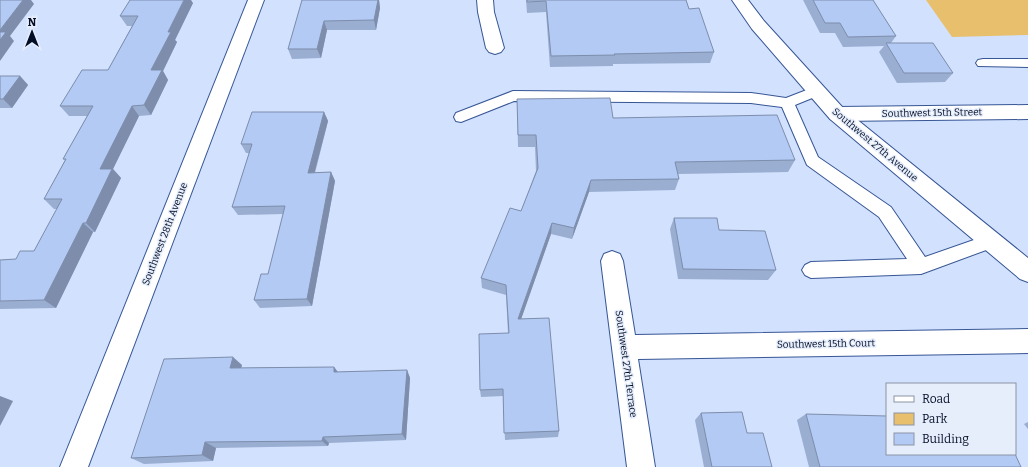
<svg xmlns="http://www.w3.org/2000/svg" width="1028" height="467" font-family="Bitter,serif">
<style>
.green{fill:#e8bf6d}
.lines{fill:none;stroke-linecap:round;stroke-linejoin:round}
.service-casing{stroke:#375695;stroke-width:2}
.minor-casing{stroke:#375695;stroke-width:2}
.tertiary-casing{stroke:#375695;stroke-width:2}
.service{fill:#fff;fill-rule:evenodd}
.minor{fill:#fff;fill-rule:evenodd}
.tertiary{fill:#fff;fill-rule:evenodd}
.wall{fill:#9aaed2}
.shaded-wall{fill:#7d8dab}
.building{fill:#b3caf4;stroke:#7d8dab}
.labels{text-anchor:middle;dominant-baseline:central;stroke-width:3;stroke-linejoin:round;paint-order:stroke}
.street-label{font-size:10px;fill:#030d26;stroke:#e6eefc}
</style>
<rect width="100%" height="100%" fill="#d1e1fe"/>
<!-- green -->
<polygon class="green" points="926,0 1028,0 1028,35 952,37"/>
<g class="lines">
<!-- service casing -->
<g class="service-casing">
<g id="service">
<polygon points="983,59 1028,59 1028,67 978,66 976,63 978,60"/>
<polygon points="817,86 822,88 824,91 822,94 795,105 818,157 891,207 925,257 991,234 997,236 1000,241 997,246 921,274 811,278 805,275 802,270 805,265 811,262 907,259 879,217 807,165 782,107 751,103 514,101 461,122 456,121 454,117 456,113 513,91 751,93 786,98"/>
</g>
</g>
<!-- minor casing -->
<g class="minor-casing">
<g id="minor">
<polygon points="248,0 264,0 88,467 60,467"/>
<polygon points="477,0 493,0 494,12 504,48 501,52 495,54 489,52 486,48 478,12"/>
<polygon points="1028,105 1028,119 837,121 830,119 828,114 830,109 837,107"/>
<polygon points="612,251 620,254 623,261 635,335 1028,329 1028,353 638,359 655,467 627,467 601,261 604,254"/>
</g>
</g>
<!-- tertiary casing -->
<g class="tertiary-casing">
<polygon id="tertiary" points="732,0 748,0 764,21 844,109 1028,258 1028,282 1020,279 830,119 752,29"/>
</g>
<!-- service -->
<use href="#service" class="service"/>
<!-- minor -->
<use href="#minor" class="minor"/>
<!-- tertiary -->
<use href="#tertiary" class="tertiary"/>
</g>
<!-- wall -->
<g class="wall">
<polygon points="302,0 379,0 380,8 376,30 327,30 321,58 292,59 288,49"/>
<polygon points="526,0 686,0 689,9 714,52 710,63 613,64 613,66 550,67 546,12 527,13"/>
<polygon points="803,0 873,0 896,36 891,43 953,73 945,82 897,83 879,52 884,46 843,47 835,33 820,33"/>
<polygon points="193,3 175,40 177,42 163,71 168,80 151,115 139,116 113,169 121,178 95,232 93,232 56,308 0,309 0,260 16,259 34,251 57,209 54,209 44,199 65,160 63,159 87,116 69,116 60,106 108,70 132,26 127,26 120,16"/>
<polygon points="0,76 20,76 28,85 12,108 0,108"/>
<polygon points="517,99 613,118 795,160 788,172 678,174 679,179 675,190 589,192 572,239 551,234 521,319 559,431 558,437 505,440 503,396 481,397 480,390 508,333 506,295 482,288 481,278 521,211 536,171 535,147 518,147"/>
<polygon points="324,112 328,121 315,173 331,172 335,181 312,306 260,308 254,300 268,274 283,214 238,215 232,207 249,153 246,153 241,144"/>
<polygon points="674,218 776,270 768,280 678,279 670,229"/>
<polygon points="242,365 241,368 334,367 338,372 407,370 410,378 406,440 329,443 328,446 216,448 213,461 144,464 131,458"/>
<polygon points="701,413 747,433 772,467 704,467 695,420"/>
<polygon points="806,414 1021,467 809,467 797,420"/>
<polygon points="1028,422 1028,429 1024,424"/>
</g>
<!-- shaded-wall -->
<g class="shaded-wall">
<polygon points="23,0 31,0 34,4 10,36 14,41 0,61 0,30"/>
<polygon points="184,0 191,0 193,3 175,40 177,42 163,71 168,80 151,115 144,105 151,70 168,32"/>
<polygon points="378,0 379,0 380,8 376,30 374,20"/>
<polygon points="324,21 327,30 321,58 317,49"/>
<polygon points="20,76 28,85 12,108 3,99"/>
<polygon points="132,106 139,116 113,169 121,178 95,232 86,223 100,169"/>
<polygon points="324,112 328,121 312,182 308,173"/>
<polygon points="331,172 335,181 312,306 307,299"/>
<polygon points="591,180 589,192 572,239 574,228"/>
<polygon points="83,223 93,232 56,308 44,300"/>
<polygon points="552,223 551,234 518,328 518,319"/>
<polygon points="233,357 242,365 239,376 230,368"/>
<polygon points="334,367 340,375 334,372"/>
<polygon points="407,370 410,378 406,440 402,434"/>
<polygon points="0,396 13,401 0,426"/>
<polygon points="323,437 329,443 328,446 322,441"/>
<polygon points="205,442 216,448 213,461 202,455"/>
</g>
<!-- building -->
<g class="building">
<polygon points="0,0 23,0 0,30"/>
<polygon points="130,0 184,0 168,32 171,32 151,70 162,70 144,105 132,106 100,169 112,169 86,223 83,223 44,300 0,301 0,260 16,259 20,251 34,251 62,199 44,199 66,159 63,159 93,106 60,106 82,70 108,70 138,16 120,16"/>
<polygon points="302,0 378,0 374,20 324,21 317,49 288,49"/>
<polygon points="527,0 686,0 689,9 699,8 714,52 614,54 615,55 551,56 546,1 527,2"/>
<polygon points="813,0 873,0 896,36 848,37 840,23 825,23"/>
<polygon points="0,32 6,32 0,40"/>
<polygon points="886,43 933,43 953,73 904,73"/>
<polygon points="0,76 20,76 3,99 0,99"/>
<polygon points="610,98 613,118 777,115 795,160 675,162 679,179 591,180 574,228 552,223 518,319 549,318 559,431 504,433 503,389 480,390 479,334 509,333 506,285 481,278 510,208 521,211 538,168 536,135 518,135 517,99"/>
<polygon points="252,112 324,112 308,173 331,172 307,299 254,300 261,274 268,274 285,206 232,207 252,144 241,144"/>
<polygon points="674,218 717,218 719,230 765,231 776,270 683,269"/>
<polygon points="233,357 230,368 334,367 334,372 407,370 402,434 323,437 322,441 205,442 202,455 131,458 164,359"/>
<polygon points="742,412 747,433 763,433 772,467 712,467 701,413"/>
<polygon points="806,414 887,416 887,454 1015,454 1021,467 820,467"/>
</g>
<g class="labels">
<!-- street labels -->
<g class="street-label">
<text transform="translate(932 113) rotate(-1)">Southwest 15th Street</text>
<text transform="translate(875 145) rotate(40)">Southwest 27th Avenue</text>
<text transform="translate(165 234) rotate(-69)">Southwest 28th Avenue</text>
<text transform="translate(826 344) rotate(-1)">Southwest 15th Court</text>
<text transform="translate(626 364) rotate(82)">Southwest 27th Terrace</text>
</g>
</g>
<!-- legend -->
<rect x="886" y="383" width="130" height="72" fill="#e6eefc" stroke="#8b94a6"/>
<rect x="894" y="396" width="20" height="6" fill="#ffffff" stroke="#8b94a6"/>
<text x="922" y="403" font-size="12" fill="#030d26">Road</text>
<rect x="894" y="413" width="20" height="12" fill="#e8bf6d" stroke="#8b94a6"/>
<text x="922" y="423" font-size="12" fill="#030d26">Park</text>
<rect x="894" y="433" width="20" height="12" fill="#b3caf4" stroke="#8b94a6"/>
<text x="922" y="443" font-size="12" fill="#030d26">Building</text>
<!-- north arrow -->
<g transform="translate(32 32)" stroke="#e6eefc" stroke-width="3" paint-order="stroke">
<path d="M0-3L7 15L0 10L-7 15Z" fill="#030d26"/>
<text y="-6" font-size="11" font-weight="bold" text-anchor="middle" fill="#030d26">N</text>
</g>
</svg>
